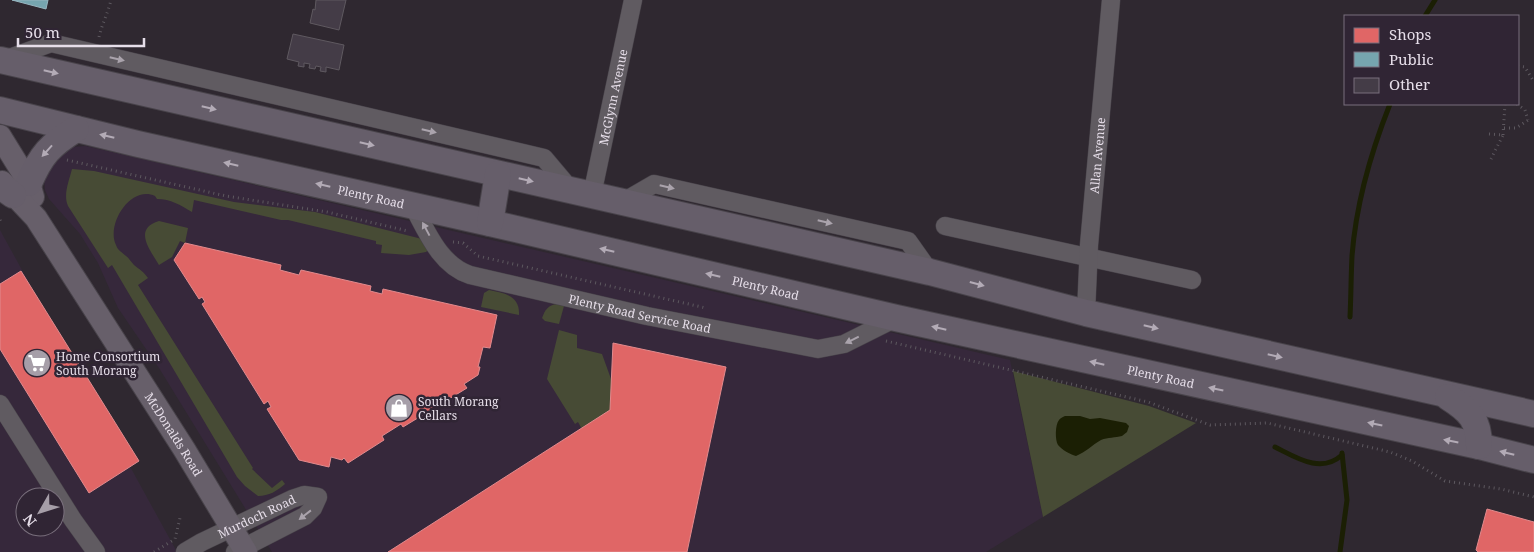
<svg xmlns="http://www.w3.org/2000/svg" width="1534" height="552" font-family="'Noto Serif',serif">
<style>
.built{fill:#36283b;fill-rule:evenodd}
.green{fill:#474b35}
.water{fill:#1b1f04}
.shops{fill:#e06666;stroke:#e28a8d}
.public{fill:#76a5af;stroke:#98b6c0}
.lines{fill:none;stroke-linecap:round;stroke-linejoin:round}
.stream{stroke:#1b1f04;stroke-width:5}
.building{fill:#443c47;stroke:#5f5960}
.minor-casing{stroke:#48434a;stroke-width:19}
.major-casing{stroke:#48434a;stroke-width:24}
.highway-casing{stroke:#48434a;stroke-width:28}
.path{stroke:#5d585f;stroke-width:3;stroke-dasharray:1 4;stroke-linecap:butt}
.minor{stroke:#605b61;stroke-width:18}
.major{stroke:#675f6a;stroke-width:22}
.highway{stroke:#665e6a;stroke-width:26}
.oneway{fill:#aaa3ac}
.oneway2{fill:#b3abb6}
.labels{text-anchor:middle;dominant-baseline:central;stroke-width:5;stroke-linejoin:round;paint-order:stroke}
.street-label{font-size:12px;fill:#e6dee9;stroke:#302534}
.poi-label{font-size:12px;fill:#e6dee9;stroke:#302534;text-anchor:start}
</style>
<rect width="100%" height="100%" fill="#2f2830"/>
<!-- built -->
<g class="built">
<polygon points="86,146 1010,360 1043,517 986,552 272,552 159,368 118,308 98,263 80,234 49,199 45,190 44,179 49,164 72,147"/>
<path d="M0,230L177,552H0ZM25,497H55V527H25Z"/>
</g>
<!-- green -->
<g class="green">
<path d="M72,169L94,171L234,202L315,212L422,239L428,250L426,252L409,255L381,253L382,245L376,244V241L288,220H281L194,200L192,212C180,205 171,199 157,199L155,196C130,185 106,225 116,245C118,251 122,252 126,256C129,258 131,262 134,265C139,269 144,272 148,278L138,285L253,468L252,469L272,488L282,480L285,484C277,491 269,496 258,496L245,486L237,477L112,265L108,268L68,206C63,195 69,181 72,169Z"/>
<path d="M159,221L188,228L185,243L180,241L172,257L159,265C151,251 132,229 159,221Z"/>
<path d="M489,290C505,293 520,296 519,315L481,307L484,293Z"/>
<path d="M557,304L564,306L559,324L545,321L542,318C545,310 548,305 557,304Z"/>
<polygon points="559,330 577,335 577,348 602,354 615,390 609,415 583,431 578,422 575,424 547,379"/>
<polygon points="1013,371 1149,406 1196,423 1043,517"/>
</g>
<!-- water -->
<path class="water" d="M1065,416H1080L1090,419L1100,418L1126,423L1129,426L1127,432L1122,436C1115,438 1108,437 1101,440C1092,445 1086,452 1076,456C1070,454 1062,450 1058,445C1055,440 1055,425 1059,420C1060,418 1063,417 1065,416Z"/>
<!-- shops -->
<g class="shops">
<polygon points="185,243 281,265 280,270 299,275 301,270 371,286 370,291 382,294 383,289 497,315 490,348 483,347 478,367 480,367 478,375 464,384 467,388 403,427 401,424 382,436 384,440 348,463 344,458 342,460 331,457 329,467 299,460 267,409 271,407 268,401 264,404 202,304 205,302 202,297 199,299 174,260"/>
<polygon points="21,271 139,461 89,493 0,349 0,284"/>
<polygon points="613,343 726,367 687,552 388,552 610,410"/>
<polygon points="1487,509 1534,522 1534,552 1478,552 1476,550"/>
</g>
<!-- public -->
<polygon class="public" points="12,0 48,0 46,9"/>
<g class="lines">
<!-- stream -->
<g class="stream">
<polyline points="1425,16 1435,0"/>
<path d="M1350,317C1351,297 1351,276 1352,256C1356,204 1371,152 1390,104"/>
<path d="M1275,447C1297,458 1321,474 1342,455"/>
<polyline points="1340,552 1347,500 1342,453"/>
</g>
</g>
<!-- building -->
<g class="building">
<polygon points="316,0 346,0 339,30 310,23 313,9 315,10"/>
<polygon points="293,34 344,45 339,70 326,67 326,72 320,71 321,67 316,66 315,69 309,68 310,64 304,63 304,67 298,66 299,62 287,59"/>
</g>
<g class="lines">
<!-- minor casing -->
<g class="minor-casing">
<g id="minor">
<polyline points="4,60 51,43 544,158 571,190"/>
<path id="s1" d="M592,195L633,0"/>
<polyline points="623,202 654,184 908,241 930,272"/>
<path id="s2" d="M413,206C427,232 440,265 470,275L647,316L818,349L844,344L896,318"/>
<polyline points="945,226 1192,280"/>
<path id="s3" d="M1086,313L1089,245L1111,0"/>
<polyline points="0,404 73,520 96,552"/>
<path id="s4" d="M185,552L202,542L292,499L304,495L318,497L313,508L305,516L235,552"/>
</g>
</g>
<!-- major casing -->
<g class="major-casing">
<g id="major">
<polyline points="0,136 29,183 33,197"/>
<path id="s5" d="M2,182L36,218L184,449L246,552"/>
</g>
</g>
<!-- highway casing -->
<g class="highway-casing">
<g id="highway">
<polyline points="0,60 930,272 1086,313 1534,414"/>
<path id="s6" d="M0,110L138,144L490,223L896,318L1479,446L1534,460"/>
<path d="M29,183C41,155 50,145 76,129"/>
<polyline points="0,186 13,195"/>
<polyline points="490,223 498,174"/>
<path d="M1448,397C1470,411 1479,420 1479,446"/>
</g>
</g>
<!-- path -->
<g class="path">
<path d="M99,37C102,24 108,13 111,0"/>
<polyline points="1518,66 1525,67 1534,82"/>
<polyline points="1517,104 1525,110 1528,120"/>
<polyline points="1504,128 1516,128 1530,119"/>
<polyline points="1489,134 1503,135 1491,159"/>
<polyline points="1503,135 1505,104"/>
<polyline points="67,160 226,196 327,212 408,231"/>
<polyline points="0,220 1,222"/>
<polyline points="453,242 463,243 478,256 706,308"/>
<polyline points="886,341 1148,402 1210,425 1267,423 1390,452 1412,461 1445,481 1501,489 1534,497"/>
<polyline points="154,552 175,539 180,518"/>
</g>
<!-- minor -->
<use href="#minor" class="minor"/>
<!-- major -->
<use href="#major" class="major"/>
<!-- highway -->
<use href="#highway" class="highway"/>
</g>
<!-- one-way arrows -->
<defs><path id="oneway-solid" d="M-6-.8H1V-3.2L6.5 0L1 3.2V.8H-6Z" transform="scale(1.25)"/></defs>
<g class="oneway">
<use href="#oneway-solid" transform="translate(117 59) rotate(13)"/>
<use href="#oneway-solid" transform="translate(429 131) rotate(13)"/>
<use href="#oneway-solid" transform="translate(667 187) rotate(13)"/>
<use href="#oneway-solid" transform="translate(825 222) rotate(13)"/>
<use href="#oneway-solid" transform="translate(426 229) rotate(-118)"/>
<use href="#oneway-solid" transform="translate(852 340) rotate(154)"/>
<use href="#oneway-solid" transform="translate(305 515) rotate(142)"/>
</g>
<g class="oneway2">
<use href="#oneway-solid" transform="translate(51 72) rotate(13)"/>
<use href="#oneway-solid" transform="translate(209 108) rotate(13)"/>
<use href="#oneway-solid" transform="translate(107 136) rotate(-167)"/>
<use href="#oneway-solid" transform="translate(367 144) rotate(13)"/>
<use href="#oneway-solid" transform="translate(47 151) rotate(132)"/>
<use href="#oneway-solid" transform="translate(231 164) rotate(-167)"/>
<use href="#oneway-solid" transform="translate(526 180) rotate(13)"/>
<use href="#oneway-solid" transform="translate(323 185) rotate(-167)"/>
<use href="#oneway-solid" transform="translate(607 250) rotate(-167)"/>
<use href="#oneway-solid" transform="translate(713 275) rotate(-167)"/>
<use href="#oneway-solid" transform="translate(977 284) rotate(15)"/>
<use href="#oneway-solid" transform="translate(1151 327) rotate(13)"/>
<use href="#oneway-solid" transform="translate(939 328) rotate(-167)"/>
<use href="#oneway-solid" transform="translate(1275 356) rotate(13)"/>
<use href="#oneway-solid" transform="translate(1097 363) rotate(-167)"/>
<use href="#oneway-solid" transform="translate(1216 389) rotate(-168)"/>
<use href="#oneway-solid" transform="translate(1375 424) rotate(-168)"/>
<use href="#oneway-solid" transform="translate(1451 441) rotate(-169)"/>
<use href="#oneway-solid" transform="translate(1507 453) rotate(-166)"/>
</g>
<!-- icons -->
<defs>
<g id="supermarket-disc" transform="scale(1.4375)"><circle r="9.5" fill="#a69ea8" stroke="#302534"/><path d="M-6-5.5h2.5l.6 2H6L4.5 2H-2.5L-4.4-4H-6ZM-1.5 3.2a1.3 1.3 0 1 0 .1 0ZM3 3.2a1.3 1.3 0 1 0 .1 0Z" fill="#fff"/></g>
<g id="shop-disc" transform="scale(1.4375)"><circle r="9.5" fill="#a69ea8" stroke="#302534"/><path d="M-5-2.5h2.3a2.7 3.5 0 0 1 5.4 0H5L5.5 6h-11ZM-1.5-2.5h3a1.5 2.3 0 0 0-3 0Z" fill="#fff"/></g>
</defs>
<g fill-rule="evenodd">
<use href="#supermarket-disc" x="37" y="363"/>
<use href="#shop-disc" x="399" y="408"/>
</g>
<g class="labels">
<!-- street labels -->
<g class="street-label">
<text stroke="none"><textPath href="#s1" startOffset="100">McGlynn Avenue</textPath></text>
<text stroke="none"><textPath href="#s3" startOffset="158">Allan Avenue</textPath></text>
<text stroke="none"><textPath href="#s6" startOffset="381">Plenty Road</textPath></text>
<text stroke="none"><textPath href="#s6" startOffset="786">Plenty Road</textPath></text>
<text stroke="none"><textPath href="#s2" startOffset="266">Plenty Road Service Road</textPath></text>
<text stroke="none"><textPath href="#s6" startOffset="1191">Plenty Road</textPath></text>
<text stroke="none"><textPath href="#s5" startOffset="306">McDonalds Road</textPath></text>
<text stroke="none"><textPath href="#s4" startOffset="80">Murdoch Road</textPath></text>
</g>
<!-- poi labels -->
<g class="poi-label">
<text x="56" y="356">Home Consortium<tspan x="56" dy="14">South Morang</tspan></text>
<text x="418" y="401">South Morang<tspan x="418" dy="14">Cellars</tspan></text>
</g>
</g>
<!-- legend -->
<rect x="1344" y="15" width="175" height="90" fill="#302534" stroke="#796f7c"/>
<rect x="1354" y="28" width="25" height="15" fill="#e06666" stroke="#796f7c"/>
<text x="1389" y="40" font-size="15" fill="#e6dee9">Shops</text>
<rect x="1354" y="52" width="25" height="15" fill="#76a5af" stroke="#796f7c"/>
<text x="1389" y="65" font-size="15" fill="#e6dee9">Public</text>
<rect x="1354" y="78" width="25" height="15" fill="#443c47" stroke="#796f7c"/>
<text x="1389" y="90" font-size="15" fill="#e6dee9">Other</text>
<!-- north arrow -->
<g transform="translate(40 512) rotate(231)"><circle r="24" fill="#302534" stroke="#796f7c"/>
<path d="M0-4L9 19L0 12L-9 19Z" fill="#a69ea8"/>
<text y="-8" font-size="14" font-weight="bold" text-anchor="middle" fill="#e6dee9">N</text>
</g>
<!-- scale -->
<path d="M18 38v8h126v-8" fill="none" stroke="#e6dee9" stroke-width="2.5"/>
<text x="25" y="38" font-size="15" fill="#e6dee9" stroke="#302534" stroke-width="4" paint-order="stroke">50 m</text>
</svg>
